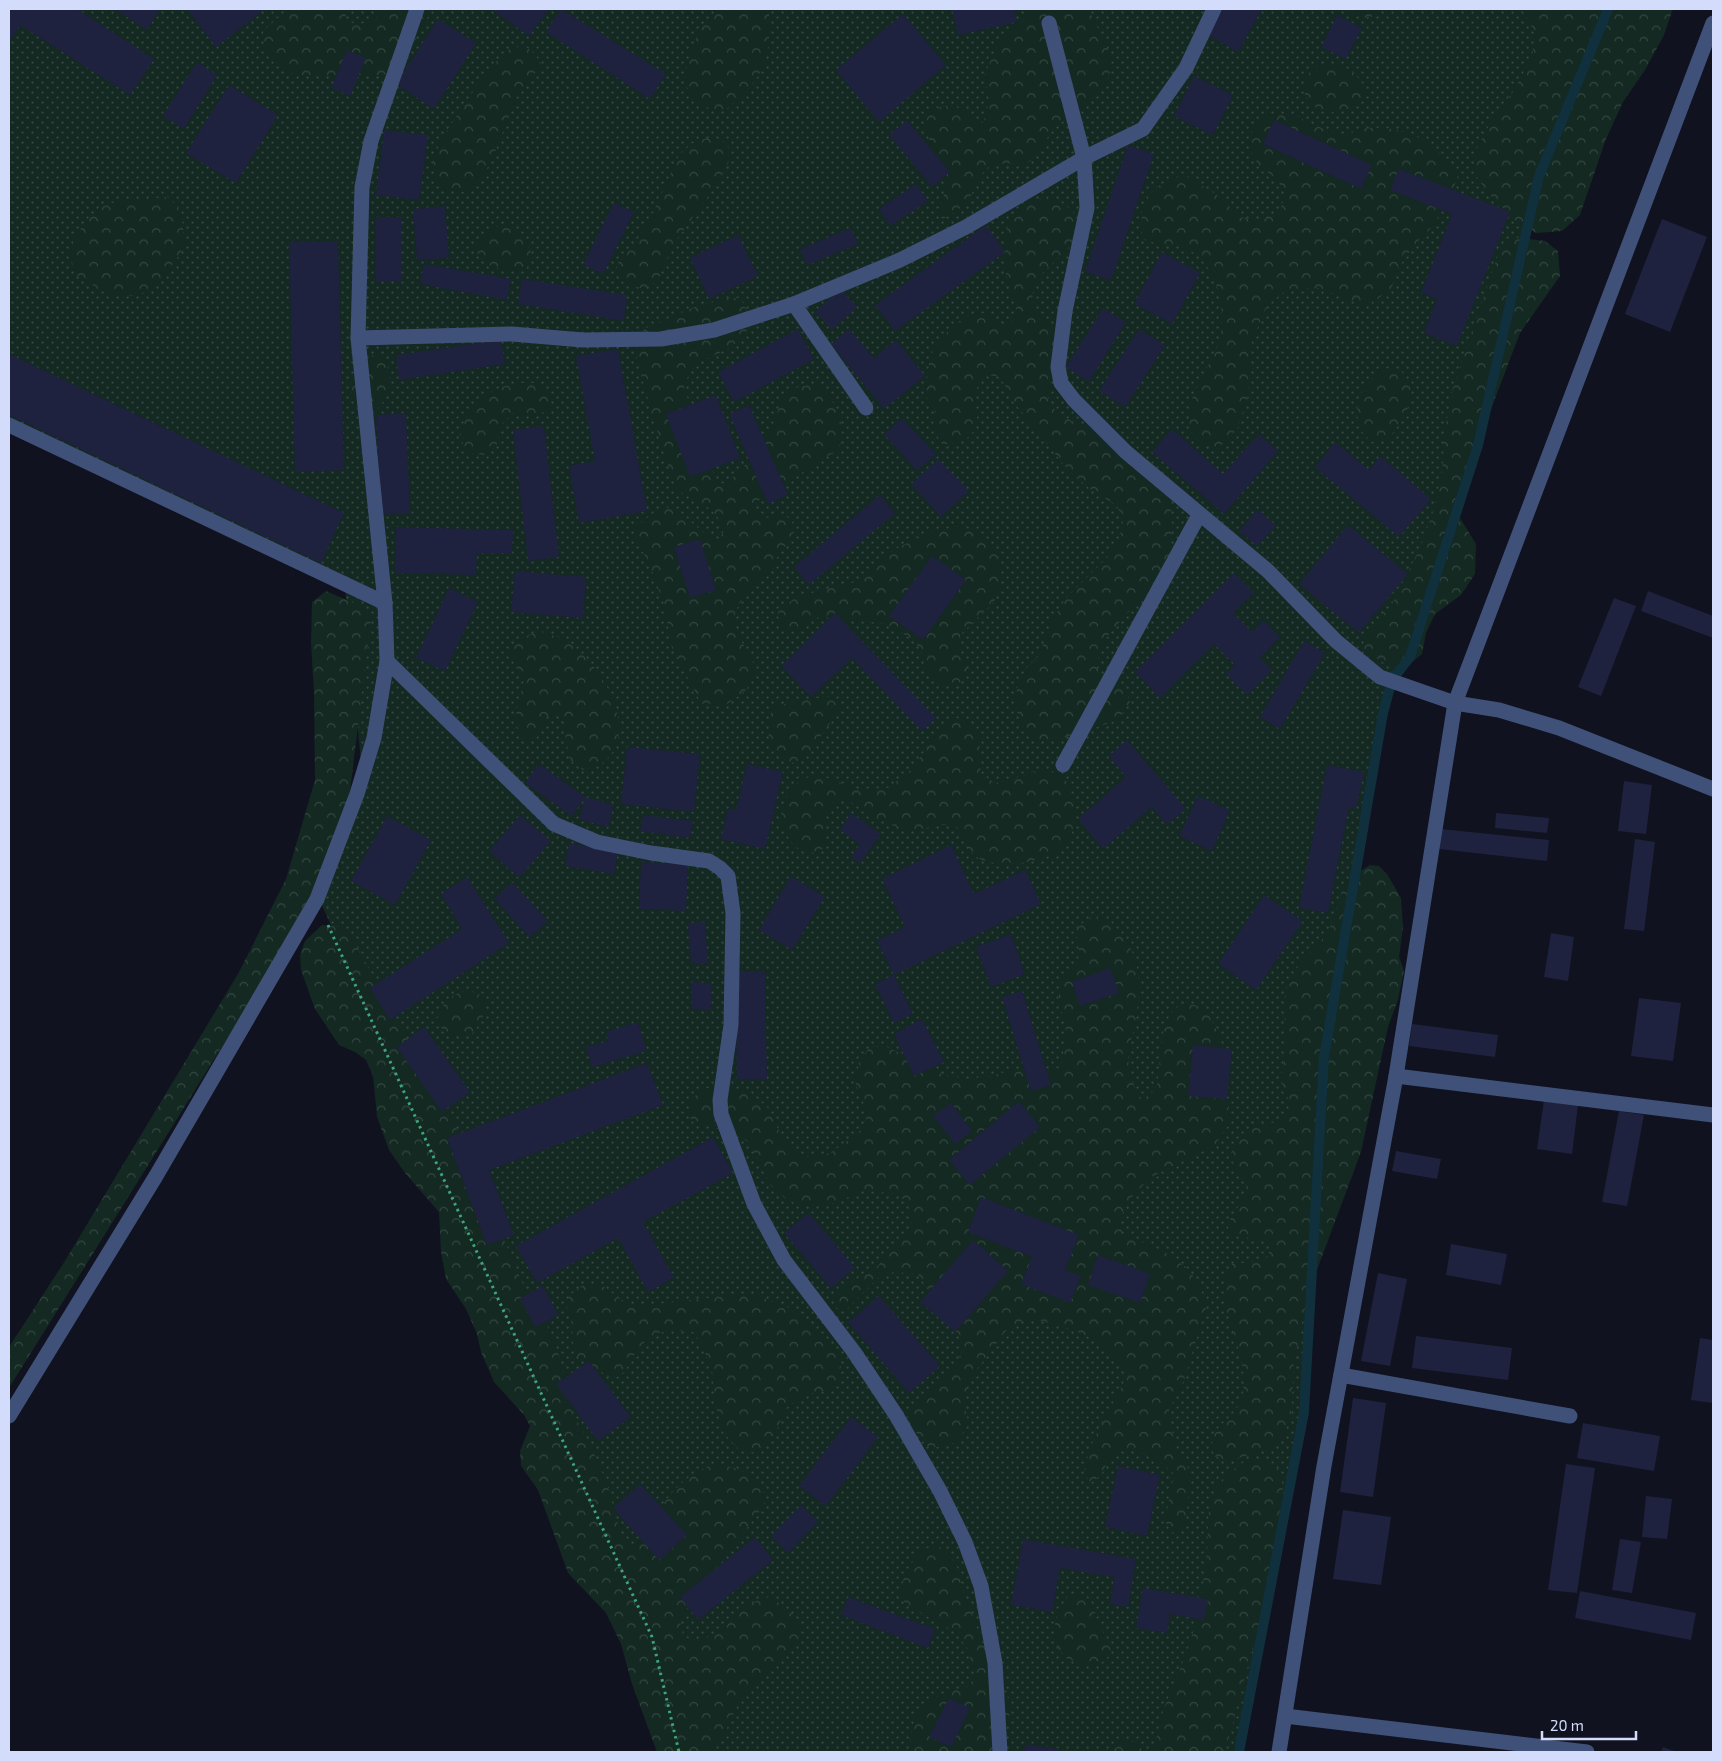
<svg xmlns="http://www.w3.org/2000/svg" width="1722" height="1761" font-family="'Exo 2',sans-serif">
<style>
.grass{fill:url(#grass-dots)}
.forest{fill:url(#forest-crowns)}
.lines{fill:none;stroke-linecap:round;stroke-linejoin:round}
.stream{stroke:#11303d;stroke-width:10}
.building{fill:#1e223e}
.path{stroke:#3da47b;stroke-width:3;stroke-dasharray:2.5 4;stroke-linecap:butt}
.minor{stroke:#405179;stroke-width:15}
</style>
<defs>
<pattern id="grass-dots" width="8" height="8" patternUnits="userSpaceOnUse" patternTransform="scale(1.25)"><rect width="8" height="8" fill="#132921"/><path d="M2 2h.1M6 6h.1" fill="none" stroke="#344742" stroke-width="1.8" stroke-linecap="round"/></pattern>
<pattern id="forest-crowns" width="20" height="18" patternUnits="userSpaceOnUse" patternTransform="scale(1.25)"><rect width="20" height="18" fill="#132921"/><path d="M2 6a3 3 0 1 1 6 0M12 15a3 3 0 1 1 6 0" fill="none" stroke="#344742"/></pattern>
</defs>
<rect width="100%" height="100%" fill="#10121f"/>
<!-- grass -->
<polygon class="grass" points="9,9 1608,9 1539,176 1478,445 1410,657 1392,680 1383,713 1324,1057 1304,1412 1239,1752 679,1752 652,1637 320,901 364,795 345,588 9,428"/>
<!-- forest -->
<g class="forest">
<polygon points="288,9 344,9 347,20 357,25 375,20 381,9 432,9 405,59 384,75 295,75 273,62 264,50 263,31"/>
<path d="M717,9H769C771,62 765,77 724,111L700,106L686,86L687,64L698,32Z"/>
<path d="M1032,9H1089C1094,23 1103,36 1108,50C1121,91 1081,106 1057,126C1045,135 1042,158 1026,163C1016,166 1003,160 992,165C979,171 976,188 969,199C962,208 952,215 942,219L938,212L946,189L925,127V115C945,100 963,104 978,125L984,121L989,101L985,74L996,48Z"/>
<polygon points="1343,9 1382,9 1376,16 1362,18"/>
<polygon points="1522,9 1673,9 1664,35 1645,70 1623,102 1606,139 1580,215 1562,231 1536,233 1516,221 1487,192 1475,174 1477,148 1495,114 1513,92 1532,57 1535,33"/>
<path d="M525,46L535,54L541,65L516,98L493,157L481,180L464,192L443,188C437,179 431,171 433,160C438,140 493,58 510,49C514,47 521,47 525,46Z"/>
<path d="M1327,63C1348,66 1355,71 1366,90L1361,102C1334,115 1317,121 1302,88C1307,72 1312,68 1327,63Z"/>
<path d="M1292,114C1306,121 1331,134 1346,134C1353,134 1360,128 1368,128C1407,126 1440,143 1458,178L1434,225L1417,242L1398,268L1391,290L1366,306L1319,288L1288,289L1268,304L1252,340L1248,395L1238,428L1218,449L1202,444L1190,431C1190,425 1189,418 1189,412C1191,393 1211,363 1218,345C1228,317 1219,270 1194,253C1178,242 1160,247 1143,239C1137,201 1148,186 1184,175L1217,195L1240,217L1259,221L1279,213L1285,195L1277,179L1259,166L1250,150L1252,132L1266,116Z"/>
<polygon points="707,138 721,140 729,148 729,161 718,183 674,243 658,280 644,289 624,283 616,273 618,263 638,239 652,215 679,155 693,143"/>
<path d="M168,197L181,211L185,246C167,273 150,305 112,294C100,291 86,280 75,274L69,250C77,235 86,216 102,207C118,198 150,199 168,197Z"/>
<path d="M1054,197L1073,211C1084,260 1043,255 1033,292C1028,312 1055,320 1058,337C1060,349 1052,367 1050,379C1049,386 1048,394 1048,402L1055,410L1076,424L1106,429L1131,444L1163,476L1170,492L1172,525L1170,555L1150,588L1109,634L1099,651L1097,668C1110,685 1123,676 1130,702L1118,720L1054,741L1030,739L1021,726L1015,702L1018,683L1028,666L1039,656L1052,620L1066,598L1107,558L1119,539L1123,521L1117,506L1089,488L1068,470L1017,406L1000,377L987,375C979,383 974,391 974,403C974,408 978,414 977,419C976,438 959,445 943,444C933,433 932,425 935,410L925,395L930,356L943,336L964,317L983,313L998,323L1009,326L1018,313C1000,270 988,199 1054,197Z"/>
<path d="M508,225L521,233L531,252L527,268C501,271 490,271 475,250C481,232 490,227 508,225Z"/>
<polygon points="1512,237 1545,241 1558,251 1560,276 1520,333 1466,475 1460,496 1460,518 1476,544 1475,574 1461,595 1435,614 1426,633 1422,654 1406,667 1387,665 1364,649 1367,633 1392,604 1421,546 1433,512 1442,473 1445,429 1453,388 1501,246 1506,240"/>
<path d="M729,298H741C743,304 750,314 750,320C750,343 710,358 692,364L684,388L716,481L725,484C748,466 776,430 780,401L795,388L817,383C836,401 847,423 839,449L755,503V511L766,518L780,515L792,519L793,534L766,574L744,596L735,612L736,631L757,670L746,690L726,705L701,703L672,648L664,604L649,563L637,542L636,527L662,506C667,507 673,509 677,511C691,519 703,537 718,539L724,531C718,508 697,501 677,490L662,448L638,364L636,349L644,329L695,307Z"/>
<path d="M373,355L385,358C392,374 392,393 379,407C376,411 367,413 361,415C345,390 347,370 373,355Z"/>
<path d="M1393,366C1426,384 1406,419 1387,440L1372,442C1368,438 1361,432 1360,427C1350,399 1369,375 1393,366Z"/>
<path d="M516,383H539L549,394L550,408L535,417L513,413L501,425L497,444L484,455L469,453L459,437C466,407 487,389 516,383Z"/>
<path d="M962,526L986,537L998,556L1002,579L994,602L960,635V652L968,669C964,685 956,685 941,685L926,670L921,650L913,640L891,626L881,623L819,617L788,634L780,627L778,612L796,597L859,581L895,549L933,531Z"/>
<polygon points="326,591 361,606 371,619 350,791 339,832 318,887 288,941 9,1388 9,1347 63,1264 238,974 286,879 315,780 314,694 311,642 312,602"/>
<path d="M542,632C549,635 558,636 564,640C599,659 645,733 601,764C597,768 588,768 583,770L570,760L565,734V720L556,714L547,716L536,739L527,740C507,725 520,701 524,680L509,654C517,639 525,634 542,632Z"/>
<path d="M827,697L835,698L841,704L840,713C818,732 817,756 789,764C766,748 766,733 772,708L794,701Z"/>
<path d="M958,718L971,727L980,737L979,763L982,775L996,783C1015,780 1031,768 1051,771C1077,774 1078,823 1069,840C1058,863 992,872 974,855C967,849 962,834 956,826C941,822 929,829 914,830C895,831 863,810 848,800L835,801C816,821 829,827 825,848L813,853L795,847L782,829L780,821L784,804L790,790L802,779L819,775L857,789L888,788L912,769L946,720Z"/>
<path d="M1370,865L1379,866L1387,874L1401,898L1403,927L1399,957L1404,971L1398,1000L1388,1027L1361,1152L1308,1294L1294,1363L1291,1415L1284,1435L1274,1448L1228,1461L1214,1456C1205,1423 1233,1425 1242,1398C1244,1392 1244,1379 1243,1372C1241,1338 1210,1296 1232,1264L1262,1261L1269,1256V1246L1259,1239L1232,1236L1227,1225C1231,1217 1246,1196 1247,1192C1248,1182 1241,1175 1236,1168C1224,1152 1240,1131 1256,1126C1267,1123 1276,1123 1286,1119L1290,1101L1282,1090V1071L1286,1051L1284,1000L1289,979L1304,959L1328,933L1346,880Z"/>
<path d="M1104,916C1141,948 1143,978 1135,1024C1133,1035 1128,1047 1128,1058C1129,1072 1133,1083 1138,1096L1147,1099L1157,1086L1163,1032L1170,1014L1180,1005H1195L1209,1014L1219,1035L1230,1123L1215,1145L1151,1177L1131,1198L1120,1218L1123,1233L1166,1253L1187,1268L1200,1285L1206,1308L1184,1380L1169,1410L1174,1443L1187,1464L1190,1484L1185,1525L1172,1533L1165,1521L1174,1474L1156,1458L1125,1448L1108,1461L1101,1475L1091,1483L1084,1474C1089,1435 1114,1408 1128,1372C1108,1345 1085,1332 1053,1324C1043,1321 1032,1318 1023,1321C1004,1326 997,1345 986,1358C968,1378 959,1397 969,1423C957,1444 951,1449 927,1446L907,1421L910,1407L952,1370L962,1352L961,1339L918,1274L894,1272L878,1278L845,1311L837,1308L836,1297L848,1284L877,1267L912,1226L908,1202L895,1194L862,1190L837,1203L807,1205L788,1201L771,1186L749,1143L734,1131L695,1124L688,1115L691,1099L706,1088L737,1090L751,1094L769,1109L783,1140L801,1158L831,1153L861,1130L866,1120L864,1104L855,1082L860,1060L869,1048L885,1046L944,1075L968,1079L991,1076L1013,1070L1061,1068L1066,1031L1059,998V984L1078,962L1079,951L1076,929L1089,918Z"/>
<path d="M322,925L342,927L352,938L454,1123L523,1284L541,1313L556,1345L564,1374V1397L591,1446L607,1484L620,1531L627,1544L634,1545C659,1511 695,1441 747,1474C759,1482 765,1489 765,1504L683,1614L680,1622L683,1635L692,1641L712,1636L747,1604L769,1597C837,1634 775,1662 745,1695C737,1703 733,1716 728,1726C724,1735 718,1744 712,1752H657L632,1684L621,1644L606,1613L568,1573L538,1490L521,1466L520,1451L530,1426L524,1415L494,1382L481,1352L477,1334L466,1309L446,1279L441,1252L439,1212L405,1173L389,1150L377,1117L373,1076L366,1060L355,1052L339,1045L315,1009L301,970L300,955L305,941Z"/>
<path d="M467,990L483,996C487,1014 482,1022 470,1036C451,1036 445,1038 437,1019C443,1002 450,995 467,990Z"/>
<path d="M598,1283L625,1302L641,1306L733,1295L757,1296L786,1306L815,1328L836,1349L841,1361L840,1378L826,1391L806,1394L786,1408L776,1432L759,1453L739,1450L723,1432L715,1403L712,1370L701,1343L693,1332C667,1330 651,1329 635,1354C626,1367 629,1371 613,1379L577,1357L573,1345L572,1322L567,1308L569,1296L583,1285Z"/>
<path d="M1246,1461H1270L1281,1472L1284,1502L1269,1565L1260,1621L1225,1752H1156C1156,1710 1183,1672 1193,1632C1200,1607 1204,1579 1207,1553C1209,1531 1205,1506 1217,1486C1224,1475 1236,1467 1246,1461Z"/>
<polygon points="937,1545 949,1554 958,1569 963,1591 983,1644 1005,1681 1010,1712 1002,1752 913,1752 910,1740 915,1716 935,1698 951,1689 965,1689 975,1678 968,1649 955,1632 905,1604 900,1592 905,1574 920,1551"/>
<path d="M1082,1594L1091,1601L1099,1626L1110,1643L1111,1654C1107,1657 1103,1662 1099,1664C1084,1668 1062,1659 1056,1644C1050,1628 1060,1608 1068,1596Z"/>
<path d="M1119,1740C1130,1740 1138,1741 1143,1752H1104Z"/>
</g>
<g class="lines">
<!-- stream -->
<polyline class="stream" points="1239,1752 1304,1412 1324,1057 1383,713 1392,680 1410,657 1478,445 1539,176 1608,9"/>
</g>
<!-- building -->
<g class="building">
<polygon points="9,9 77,9 154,59 130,95 20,25 9,43"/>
<polygon points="115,9 160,9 147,30"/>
<polygon points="187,9 265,9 216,47"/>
<polygon points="491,9 549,9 529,36"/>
<polygon points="561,9 666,74 650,99 546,32"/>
<polygon points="952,9 1014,9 1017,22 958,35"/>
<polygon points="1220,9 1262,9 1238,52 1206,34"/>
<polygon points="903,14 946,65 879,122 836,70"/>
<polygon points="1337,15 1362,28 1346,59 1321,47"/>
<polygon points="438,19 476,43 434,109 396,84"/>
<polygon points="347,50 366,58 350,96 331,88"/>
<polygon points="197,62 217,75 184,129 163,116"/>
<polygon points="1194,76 1233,95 1213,135 1174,116"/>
<polygon points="229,85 278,115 236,183 186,153"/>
<polygon points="907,120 950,172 932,187 889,135"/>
<polygon points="1274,120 1372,165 1361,189 1263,144"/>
<polygon points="384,130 428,135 419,200 376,195"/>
<polygon points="1128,145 1154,154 1111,280 1085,272"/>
<polygon points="1399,169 1510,212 1457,346 1424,333 1437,299 1421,293 1452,214 1390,190"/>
<polygon points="916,184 928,201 890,226 879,209"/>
<polygon points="614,203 634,212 603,274 583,265"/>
<polygon points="445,206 449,258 417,260 413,209"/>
<rect x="376" y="217" width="25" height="64"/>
<polygon points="1662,219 1707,237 1670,332 1625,314"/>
<polygon points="986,225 1005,252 895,331 875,305"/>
<polygon points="851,228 858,244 807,265 800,249"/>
<polygon points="738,235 758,276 709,299 690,258"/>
<polygon points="338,241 344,470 295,472 289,242"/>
<polygon points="1162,252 1200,273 1172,324 1134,304"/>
<polygon points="424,264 511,279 507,300 420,284"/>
<polygon points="522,279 627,295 624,321 518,304"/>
<polygon points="840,289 857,307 832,330 815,312"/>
<polygon points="1103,308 1126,322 1089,382 1066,367"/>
<polygon points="798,329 814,359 734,402 718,372"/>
<polygon points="849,329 874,358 896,340 925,376 884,409 831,344"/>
<polygon points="1139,329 1165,345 1125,407 1099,391"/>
<polygon points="501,340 505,364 399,380 396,355"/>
<polygon points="618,349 647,511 579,523 569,466 595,461 576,356"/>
<polygon points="9,354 344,513 321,563 9,415"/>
<polygon points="716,395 740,458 690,477 666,414"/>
<polygon points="749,405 788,495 768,504 729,414"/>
<polygon points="406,413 410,513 381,515 376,415"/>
<polygon points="902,418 936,454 917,471 884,434"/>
<polygon points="544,426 559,557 528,561 513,430"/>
<polygon points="1172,429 1223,474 1259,434 1278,451 1224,514 1152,452"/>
<polygon points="1335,442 1369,470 1380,456 1431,499 1399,537 1315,467"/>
<polygon points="938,459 969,491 941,517 911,484"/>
<polygon points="880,495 895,513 809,585 794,567"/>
<polygon points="1258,509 1276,526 1257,546 1239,531"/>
<polygon points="1348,525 1408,574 1359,633 1299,584"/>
<polygon points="396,527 513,530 512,553 477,553 476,575 395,573"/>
<polygon points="700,539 716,590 690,598 674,547"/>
<polygon points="932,556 966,580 923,640 889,616"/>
<polygon points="515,571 586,577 583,618 511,612"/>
<polygon points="1234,573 1254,593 1233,613 1252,632 1263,620 1280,637 1260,658 1272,670 1247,695 1226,674 1235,665 1214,644 1160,698 1135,672"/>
<polygon points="449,588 478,602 445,671 416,658"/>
<polygon points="1648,591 1713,616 1713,638 1641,611"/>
<polygon points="1614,598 1636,606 1601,696 1578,687"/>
<polygon points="835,613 936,718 922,731 852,658 811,697 781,666"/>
<polygon points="1304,641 1325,653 1280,729 1260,717"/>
<polygon points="1127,740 1186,809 1167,825 1152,807 1103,849 1078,819 1126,777 1109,756"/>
<polygon points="627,747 700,754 694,812 621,804"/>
<polygon points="539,764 585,797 614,805 608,827 579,819 585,798 572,816 525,783"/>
<polygon points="747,764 783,772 765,849 721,839 728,808 736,810"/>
<polygon points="1327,765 1364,772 1356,809 1349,807 1328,913 1299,908"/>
<polygon points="1624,781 1652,785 1646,834 1618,831"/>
<polygon points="1198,796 1230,810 1212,851 1179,836"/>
<polygon points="851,813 881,834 860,863 851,857 860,844 840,830"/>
<polygon points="1496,813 1549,818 1547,833 1495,828"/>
<polygon points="520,815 551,841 519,878 489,851"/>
<polygon points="643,815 693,821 690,838 640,831"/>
<polygon points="387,816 431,840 395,905 351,881"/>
<polygon points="1441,829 1549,840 1547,861 1439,849"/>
<polygon points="1635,839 1655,842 1644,931 1624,929"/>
<polygon points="569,843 618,852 614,874 565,866"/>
<polygon points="951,845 974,894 1025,870 1041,904 894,975 913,1014 894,1023 875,984 894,975 877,941 905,927 882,879"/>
<polygon points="641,862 688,864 686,911 639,909"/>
<polygon points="791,876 825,897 792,950 759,930"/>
<polygon points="467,877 509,943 390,1020 370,988 462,929 441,894"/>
<polygon points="512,882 548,921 530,937 494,899"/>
<polygon points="1264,895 1303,921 1256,990 1218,964"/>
<polygon points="705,922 708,963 691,964 688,923"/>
<polygon points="1551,933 1574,937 1568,981 1544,977"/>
<polygon points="1011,934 1025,974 991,987 976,947"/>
<polygon points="1110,968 1119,993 1080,1006 1072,982"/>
<polygon points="765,971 767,1079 737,1079 735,972"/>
<polygon points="692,982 711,983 711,1010 692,1009"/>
<polygon points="1022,991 1051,1085 1031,1091 1002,997"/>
<polygon points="1639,998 1681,1003 1673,1061 1631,1056"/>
<polygon points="922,1019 944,1062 914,1076 894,1034"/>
<polygon points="638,1022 646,1051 592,1067 586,1047 608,1041 606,1032"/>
<polygon points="1412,1024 1498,1035 1495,1057 1409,1046"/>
<polygon points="424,1027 470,1092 442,1112 397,1047"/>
<polygon points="1193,1045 1232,1049 1227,1099 1188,1096"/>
<polygon points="647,1063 663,1105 489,1170 514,1235 487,1245 447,1138"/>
<polygon points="1544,1100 1578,1105 1572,1154 1537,1149"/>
<polygon points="1019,1101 1040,1127 970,1185 949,1160"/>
<polygon points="951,1103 972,1131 955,1144 933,1116"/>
<polygon points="1619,1111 1644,1115 1627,1206 1602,1202"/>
<polygon points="713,1137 733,1173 643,1222 674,1278 648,1292 618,1238 537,1283 516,1246"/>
<polygon points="1396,1151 1441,1159 1437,1179 1392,1171"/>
<polygon points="981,1197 1079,1235 1065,1270 1081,1276 1070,1303 1021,1284 1032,1257 968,1232"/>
<polygon points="809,1213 855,1268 831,1288 784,1233"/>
<polygon points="973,1240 1008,1271 955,1332 920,1302"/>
<polygon points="1451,1244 1507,1254 1501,1285 1446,1275"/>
<polygon points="1098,1255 1150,1274 1140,1303 1088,1285"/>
<polygon points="1378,1273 1407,1279 1390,1366 1361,1361"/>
<polygon points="543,1286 558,1315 535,1327 520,1298"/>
<polygon points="879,1296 940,1366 909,1393 848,1322"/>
<polygon points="1416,1336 1512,1348 1508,1380 1412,1368"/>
<polygon points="1700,1338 1713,1340 1713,1403 1691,1400"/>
<polygon points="589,1361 631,1417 598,1441 556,1384"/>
<polygon points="1353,1398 1386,1403 1373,1497 1340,1492"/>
<polygon points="851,1417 878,1437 826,1506 799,1486"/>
<polygon points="1583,1423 1660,1436 1654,1471 1577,1458"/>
<polygon points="1566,1464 1595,1468 1577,1593 1548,1590"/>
<polygon points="1118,1466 1160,1475 1147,1536 1105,1527"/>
<polygon points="640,1484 687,1535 659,1560 613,1508"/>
<polygon points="1646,1496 1672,1499 1667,1539 1642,1537"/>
<polygon points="801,1505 818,1522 788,1553 771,1536"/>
<polygon points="1343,1510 1391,1517 1381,1585 1333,1579"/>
<polygon points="755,1537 773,1560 698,1620 680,1597"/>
<polygon points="1023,1539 1136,1559 1128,1607 1110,1604 1114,1577 1060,1568 1052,1612 1011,1605"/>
<polygon points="1620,1539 1641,1542 1632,1593 1612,1590"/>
<polygon points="1143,1588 1208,1599 1204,1620 1170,1614 1167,1633 1136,1628"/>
<polygon points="1580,1591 1696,1613 1691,1640 1575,1618"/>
<polygon points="848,1597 935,1629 928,1648 841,1615"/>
<polygon points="949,1698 970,1708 951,1747 929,1737"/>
<polygon points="1025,1745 1058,1748 1057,1752 1024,1752"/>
<polygon points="1663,1747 1677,1752 1661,1752"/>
</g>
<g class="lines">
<!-- path -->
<polyline class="path" points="328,925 652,1637 679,1752"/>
<!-- minor -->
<g class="minor">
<polyline points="1049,23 1084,158 1087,208 1065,311 1058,367 1061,383 1074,400 1126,452 1268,571 1336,641 1380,677 1455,703 1499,710 1559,728 1713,789"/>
<polyline points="794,304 866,408"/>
<polyline points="358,338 512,334 583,340 661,339 714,330 794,304 900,260 966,227 1084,158 1143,129 1186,68 1214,9"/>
<polyline points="9,425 385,603"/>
<polyline points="387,661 554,824 597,842 651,853 709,861 720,868 728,876 733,913 731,1025 720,1100 721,1114 754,1204 784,1260 854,1352 896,1415 940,1491 965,1542 981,1586 995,1663 1000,1752"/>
<polyline points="1063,765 1199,515"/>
<polyline points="1396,1076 1713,1115"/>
<polyline points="1341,1375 1570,1416"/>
<polyline points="9,1416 156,1176 317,899 357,794 374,738 387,661 385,603 358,338 362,187 371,141 417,9"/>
<polyline points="1285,1716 1587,1752"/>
<polyline points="1279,1752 1324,1466 1396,1076 1455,703 1713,23"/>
</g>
</g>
<!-- border -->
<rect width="1722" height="1761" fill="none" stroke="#d3dcfa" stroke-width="20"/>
<!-- scale -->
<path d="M1542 1731v8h94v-8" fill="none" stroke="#d3dcfa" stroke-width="2.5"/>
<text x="1550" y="1731" font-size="15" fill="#d3dcfa" stroke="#10121f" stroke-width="4" paint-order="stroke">20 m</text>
</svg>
